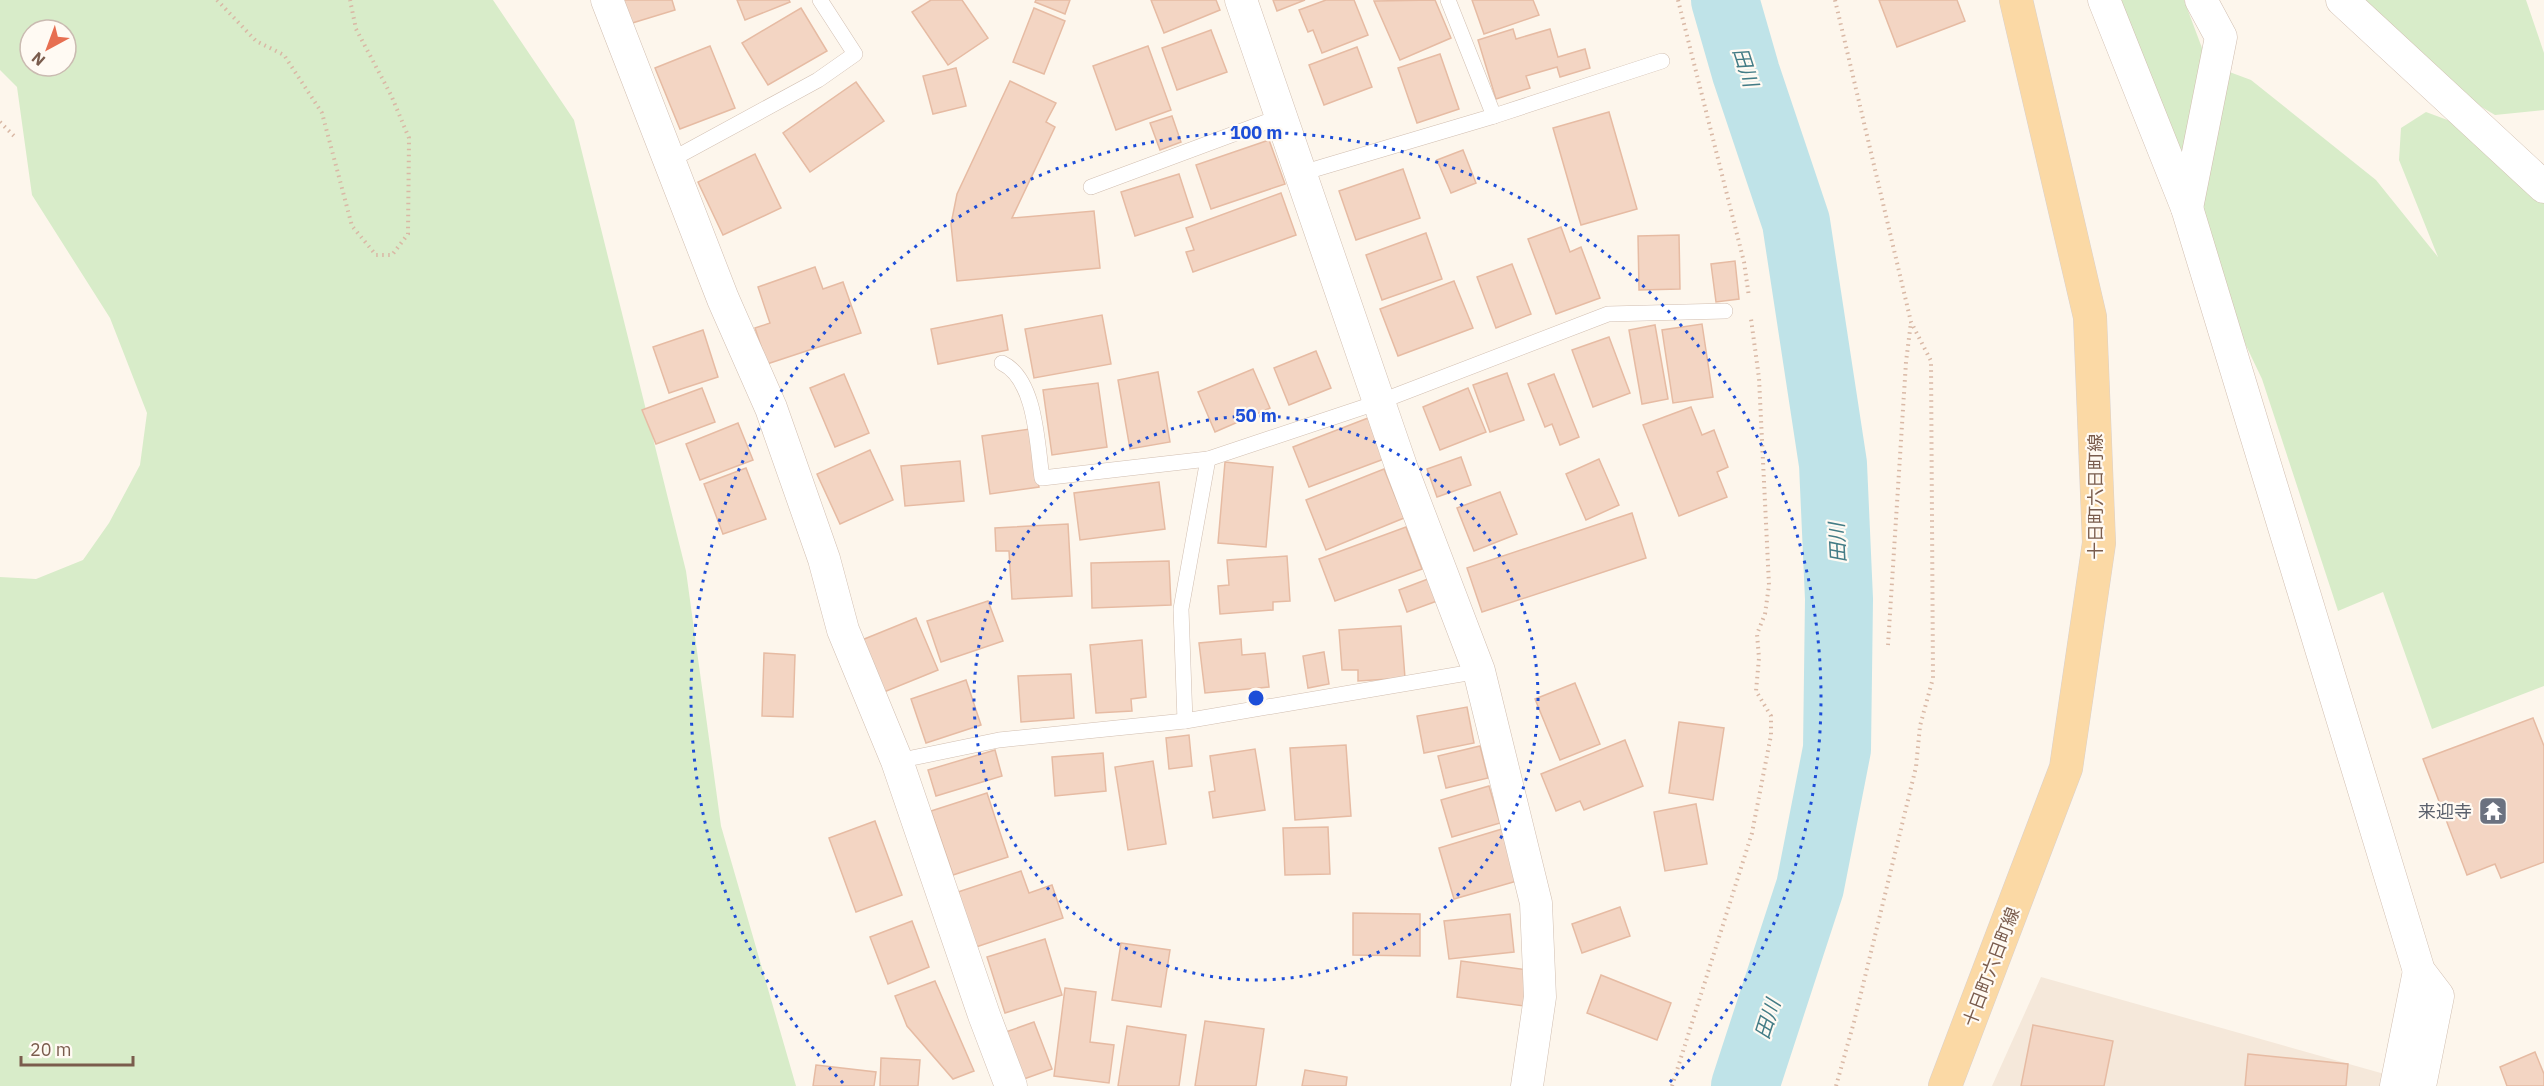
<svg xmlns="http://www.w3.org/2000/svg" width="2544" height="1086" font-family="'IBM Plex Sans','Noto Sans JP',sans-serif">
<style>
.residential{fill:#f5e8da}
.green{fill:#d8ecc9;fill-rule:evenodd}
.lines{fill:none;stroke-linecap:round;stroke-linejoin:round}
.river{stroke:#bfe3e8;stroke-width:68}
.building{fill:#f3d5c3;stroke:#e6bba3;stroke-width:1.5}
.lane-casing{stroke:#d1beb0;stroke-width:16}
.street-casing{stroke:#d1beb0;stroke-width:33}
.primary-casing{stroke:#dad1cd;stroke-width:34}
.path{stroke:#d9b8a5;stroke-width:4;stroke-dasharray:1.5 4.5;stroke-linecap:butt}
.lane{stroke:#fff;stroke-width:15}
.street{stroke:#fff;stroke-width:32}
.primary{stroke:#fbd9a5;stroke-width:33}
.ring{fill:none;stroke:#1d4ed8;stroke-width:3;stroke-dasharray:3 6}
.labels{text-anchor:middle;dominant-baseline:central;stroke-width:4.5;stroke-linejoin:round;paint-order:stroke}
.street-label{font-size:18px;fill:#7a5c4d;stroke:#fffaf3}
.worship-label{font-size:18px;fill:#5b616d;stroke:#fffaf3;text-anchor:end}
.water-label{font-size:20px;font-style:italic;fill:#437c86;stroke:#fffaf3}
.centre{fill:#1d4ed8;stroke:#fffaf3;stroke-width:3}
.ring-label{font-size:18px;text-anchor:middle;font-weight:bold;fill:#1d4ed8;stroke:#fffaf3;stroke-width:4.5;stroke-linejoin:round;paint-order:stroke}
</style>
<rect width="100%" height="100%" fill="#fdf6ec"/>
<!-- residential -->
<polygon class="residential" points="2041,977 2427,1086 1992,1086"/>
<!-- green -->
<g class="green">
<path d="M0,0H493L574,120L686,571L721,826L796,1086H0V577L36,579L83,560L109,523L140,465L147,413L110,318L32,195L17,87L0,70ZM30,30H66V66H30Z"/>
<polygon points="2118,0 2184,0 2208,64 2251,80 2376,180 2438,257 2399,160 2401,128 2426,112 2525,149 2544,172 2544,686 2432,729 2383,592 2338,611 2262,379 2185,218"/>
<polygon points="2357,0 2526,0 2544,53 2544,110 2495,115 2470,100"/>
</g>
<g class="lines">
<!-- river -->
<polyline class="river" points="1725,0 1746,73 1796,222 1833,464 1839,599 1837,749 1810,887 1745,1086"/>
</g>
<!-- building -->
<g class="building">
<polygon points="622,0 672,0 675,10 629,24"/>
<polygon points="737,0 789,0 790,2 745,20"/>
<polygon points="931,0 962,0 988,38 948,65 912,12"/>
<polygon points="1036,0 1070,0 1065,14 1035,2"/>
<polygon points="1151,0 1216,0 1220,10 1164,33"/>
<polygon points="1273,0 1305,0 1277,11"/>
<polygon points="1326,0 1354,0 1368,35 1322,53 1313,30 1308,32 1299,10"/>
<polygon points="1435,0 1451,38 1400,60 1374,1"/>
<polygon points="1472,0 1533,0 1539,15 1484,34"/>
<polygon points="1879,0 1957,0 1965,21 1897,47"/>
<polygon points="801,8 827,51 768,85 742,43"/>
<polygon points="1034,8 1065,21 1044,74 1013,62"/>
<polygon points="1513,29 1516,39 1550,29 1558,57 1585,49 1590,68 1560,77 1557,67 1526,76 1530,88 1496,99 1478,40"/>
<polygon points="1211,30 1227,72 1177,90 1162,48"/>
<polygon points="710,46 735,108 680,129 655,68"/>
<polygon points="1148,46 1171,110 1116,130 1093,66"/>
<polygon points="1357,47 1372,87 1324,105 1309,65"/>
<polygon points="1440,54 1459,109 1417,123 1398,68"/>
<polygon points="956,68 966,106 933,114 923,76"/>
<polygon points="1010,81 1056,103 1046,122 1055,127 1012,218 1094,211 1100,268 957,281 951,224 957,194"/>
<polygon points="856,82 884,121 810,172 783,133"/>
<polygon points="1609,112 1637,209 1581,225 1553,128"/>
<polygon points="1172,116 1181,142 1160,150 1150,123"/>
<polygon points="1269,140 1285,184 1211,209 1196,165"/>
<polygon points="1463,150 1476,183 1451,193 1437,160"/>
<polygon points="755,154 781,208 723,235 698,182"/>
<polygon points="1403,169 1420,218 1356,240 1339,191"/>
<polygon points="1179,174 1193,217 1135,236 1121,192"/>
<polygon points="1281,193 1296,235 1193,272 1186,252 1194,250 1186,228"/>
<polygon points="1561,227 1570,252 1581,247 1600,298 1556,314 1528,239"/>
<polygon points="1426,233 1442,279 1382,300 1366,255"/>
<polygon points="1679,235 1680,289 1639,290 1638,236"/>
<polygon points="1735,261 1739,299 1716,302 1711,264"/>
<polygon points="1512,264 1531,314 1496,328 1477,277"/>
<polygon points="815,267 823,289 843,282 861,333 767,364 755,328 770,323 758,287"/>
<polygon points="1454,281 1473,328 1398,356 1380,309"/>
<polygon points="1002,315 1008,350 938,364 931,329"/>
<polygon points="1102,315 1111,364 1034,378 1025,329"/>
<polygon points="1702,324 1713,397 1673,403 1662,330"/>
<polygon points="1655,325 1668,399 1642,404 1629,330"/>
<polygon points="703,330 718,377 669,393 653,347"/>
<polygon points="1609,337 1630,393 1593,407 1572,350"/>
<polygon points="1316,351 1331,388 1289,405 1274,368"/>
<polygon points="1253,369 1270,408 1215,432 1198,392"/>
<polygon points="1158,372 1170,442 1130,449 1118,380"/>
<polygon points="1507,373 1524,420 1490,432 1473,385"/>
<polygon points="844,374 869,433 835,447 810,388"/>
<polygon points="1554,374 1579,437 1560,445 1552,424 1545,427 1528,384"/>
<polygon points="1098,383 1107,447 1052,455 1043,390"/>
<polygon points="702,388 715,422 656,444 642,410"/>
<polygon points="1468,388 1486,432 1440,450 1423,407"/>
<polygon points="1691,407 1702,435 1714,430 1728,467 1717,472 1727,497 1679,516 1643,425"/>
<polygon points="1368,418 1384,459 1309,487 1293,447"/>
<polygon points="738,423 753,460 700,480 686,444"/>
<polygon points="1030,429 1039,487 990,494 982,436"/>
<polygon points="870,450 893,500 840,524 817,474"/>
<polygon points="1461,457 1471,485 1437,497 1427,469"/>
<polygon points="1599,459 1619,505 1586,520 1566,474"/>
<polygon points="960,461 964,501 905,506 901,466"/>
<polygon points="1225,462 1273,467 1266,547 1218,543"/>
<polygon points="746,468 766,519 723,534 704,484"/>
<polygon points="1384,469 1404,518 1326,550 1306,500"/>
<polygon points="1159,482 1165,529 1080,540 1074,493"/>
<polygon points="1500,492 1517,534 1474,551 1457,508"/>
<polygon points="1632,513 1646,558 1482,612 1467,568"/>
<polygon points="1068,524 1072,596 1012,599 1009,551 996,551 995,528"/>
<polygon points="1406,527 1422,569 1335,601 1319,559"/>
<polygon points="1287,556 1290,601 1273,602 1273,610 1220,614 1218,586 1229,585 1227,560"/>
<polygon points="1169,561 1171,605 1092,608 1091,563"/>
<polygon points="1428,579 1437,601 1407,612 1399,590"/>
<polygon points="988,601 1003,641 941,662 927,621"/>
<polygon points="916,618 938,670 879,694 857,642"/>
<polygon points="1401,626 1405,678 1358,681 1358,670 1342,670 1339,630"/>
<polygon points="1241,639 1242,655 1265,653 1269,687 1205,693 1199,643"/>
<polygon points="1142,640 1146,697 1131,699 1132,711 1096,713 1090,645"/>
<polygon points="1324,652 1329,684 1308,688 1303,656"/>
<polygon points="764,653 795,655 793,717 762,716"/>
<polygon points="1071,674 1074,718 1021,722 1018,676"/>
<polygon points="966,680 981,725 926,743 911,699"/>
<polygon points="1575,683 1600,744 1560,760 1535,699"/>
<polygon points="1467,707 1474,743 1424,753 1417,716"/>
<polygon points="2533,718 2544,746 2544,862 2501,878 2495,864 2467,875 2423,759"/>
<polygon points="1679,722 1724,728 1713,800 1669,793"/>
<polygon points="1189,735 1192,766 1169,769 1166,738"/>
<polygon points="1625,740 1643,786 1584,810 1580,801 1556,811 1541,774"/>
<polygon points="1346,745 1351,816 1295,820 1290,748"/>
<polygon points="1480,746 1488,778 1446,788 1438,756"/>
<polygon points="1255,749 1265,810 1213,818 1209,792 1215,791 1210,756"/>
<polygon points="995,750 1002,776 936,796 928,770"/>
<polygon points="1103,753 1106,791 1055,796 1052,757"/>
<polygon points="1153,761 1166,844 1128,850 1115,767"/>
<polygon points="1489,786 1500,823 1452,837 1441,800"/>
<polygon points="987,793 1008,857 953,875 931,811"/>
<polygon points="1696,804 1707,864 1665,871 1654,812"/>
<polygon points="875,821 902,895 856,912 829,838"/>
<polygon points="1328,827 1330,874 1285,875 1283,828"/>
<polygon points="1502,829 1517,881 1454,899 1439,848"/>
<polygon points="1021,871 1029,893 1052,885 1063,918 976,947 958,892"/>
<polygon points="1620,907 1630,936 1582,953 1572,924"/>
<polygon points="1353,913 1420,914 1420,956 1353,955"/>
<polygon points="1510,914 1514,952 1449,959 1444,921"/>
<polygon points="912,921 929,967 888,984 870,937"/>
<polygon points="1045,939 1062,995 1005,1013 987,957"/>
<polygon points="1121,943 1170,950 1161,1007 1112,1000"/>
<polygon points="1461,961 1528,970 1524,1006 1457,997"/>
<polygon points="1601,975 1671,1003 1657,1040 1587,1013"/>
<polygon points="935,981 974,1071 953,1079 907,1026 895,996"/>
<polygon points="1065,988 1096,992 1090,1042 1114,1045 1109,1083 1054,1076"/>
<polygon points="1205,1021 1264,1029 1256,1086 1195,1086"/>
<polygon points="1034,1022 1052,1069 1021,1080 1003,1033"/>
<polygon points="2033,1025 2113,1041 2104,1086 2021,1086"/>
<polygon points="1127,1026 1186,1035 1179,1086 1118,1086"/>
<polygon points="2535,1052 2544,1074 2544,1086 2507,1086 2500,1067"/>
<polygon points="2248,1054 2348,1064 2346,1086 2245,1086"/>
<polygon points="881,1058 920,1060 918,1086 880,1086"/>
<polygon points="816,1065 876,1072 874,1086 813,1086"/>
<polygon points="1305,1070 1347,1077 1346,1086 1302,1086"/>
</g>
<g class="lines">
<!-- lane casing -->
<g class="lane-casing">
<g id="lane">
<polyline points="1448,0 1494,116"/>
<polyline points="669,161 818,80 855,54 820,0"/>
<polyline points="1302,173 1494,116 1662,61"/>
<polyline points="1091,187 1282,116"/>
<path d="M1002,363C1036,379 1037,444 1042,478L1208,459L1379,402L1608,314L1725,311"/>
<polyline points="1185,721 1181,609 1208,459"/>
<polyline points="897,761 999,740 1185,721 1479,671"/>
</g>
</g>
<!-- street casing -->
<g class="street-casing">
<g id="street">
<polyline points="607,0 723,299 771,408 824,559 843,630 897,761 984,1015 1011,1086"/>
<polyline points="1241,0 1402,469 1479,671 1536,903 1540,997 1527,1086"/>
<polyline points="2104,0 2187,208 2419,971 2438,996 2420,1086"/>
<polyline points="2342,0 2544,187"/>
<polyline points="2187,208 2221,37 2201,0"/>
<polyline points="2396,1086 2419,971"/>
</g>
</g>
<!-- primary casing -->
<g class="primary-casing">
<polyline id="primary" points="1945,1086 2066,768 2099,543 2090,317 2016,0"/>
</g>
<!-- path -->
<g class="path">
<polyline points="217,0 256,41 284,55 322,113 352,226 376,255 392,255 408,234 409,138 391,95 356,29 350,0"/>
<polyline points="1678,0 1744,262 1749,297"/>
<polyline points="1835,0 1911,322 1931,361 1933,678 1920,726 1916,767 1854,1022 1836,1086"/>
<polyline points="0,122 15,137"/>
<polyline points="1888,645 1906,362 1911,322"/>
<polyline points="1672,1086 1752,833 1771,735 1771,716 1756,691 1759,658 1757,634 1765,614 1769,585 1759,378 1751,319"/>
</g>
<!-- lane -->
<use href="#lane" class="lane"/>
<!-- street -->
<use href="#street" class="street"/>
<!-- primary -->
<use href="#primary" class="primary"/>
</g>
<!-- distance rings -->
<g class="ring">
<circle cx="1256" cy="698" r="282"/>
<path d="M843 1083A565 565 0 1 1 1669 1083"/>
</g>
<!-- icons -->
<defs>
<g id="temple-square" transform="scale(1.5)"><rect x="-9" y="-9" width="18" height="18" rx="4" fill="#6b7280" stroke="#fffaf3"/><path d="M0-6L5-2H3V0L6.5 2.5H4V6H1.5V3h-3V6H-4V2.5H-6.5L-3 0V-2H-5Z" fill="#fff"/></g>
</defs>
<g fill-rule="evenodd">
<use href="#temple-square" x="2493" y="811"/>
</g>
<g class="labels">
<!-- street labels -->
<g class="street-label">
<text transform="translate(2095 497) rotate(-90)">十日町六日町線</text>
<text transform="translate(1991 967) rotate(-69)">十日町六日町線</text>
</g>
<!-- worship labels -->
<g class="worship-label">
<text x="2472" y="811">来迎寺</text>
</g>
<!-- water labels -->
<g class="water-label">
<text transform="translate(1746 67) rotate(72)">田川</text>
<text transform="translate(1837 543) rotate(-93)">田川</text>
<text transform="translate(1767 1019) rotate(-72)">田川</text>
</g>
</g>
<circle cx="1256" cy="698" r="9" class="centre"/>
<g class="ring-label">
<text x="1256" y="139">100 m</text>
<text x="1256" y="422">50 m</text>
</g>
<!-- north arrow -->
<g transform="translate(48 48) rotate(221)"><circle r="28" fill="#fffaf3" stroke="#cabbb1" stroke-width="1.5"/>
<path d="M0-4.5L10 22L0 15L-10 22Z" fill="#e76f51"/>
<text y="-9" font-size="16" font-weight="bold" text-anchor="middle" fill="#7a5c4d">N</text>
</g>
<!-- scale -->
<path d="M21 1056v9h112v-9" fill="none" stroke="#7a5c4d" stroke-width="3"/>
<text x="30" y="1056" font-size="18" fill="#7a5c4d" stroke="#fffaf3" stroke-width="4.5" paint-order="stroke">20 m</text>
</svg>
